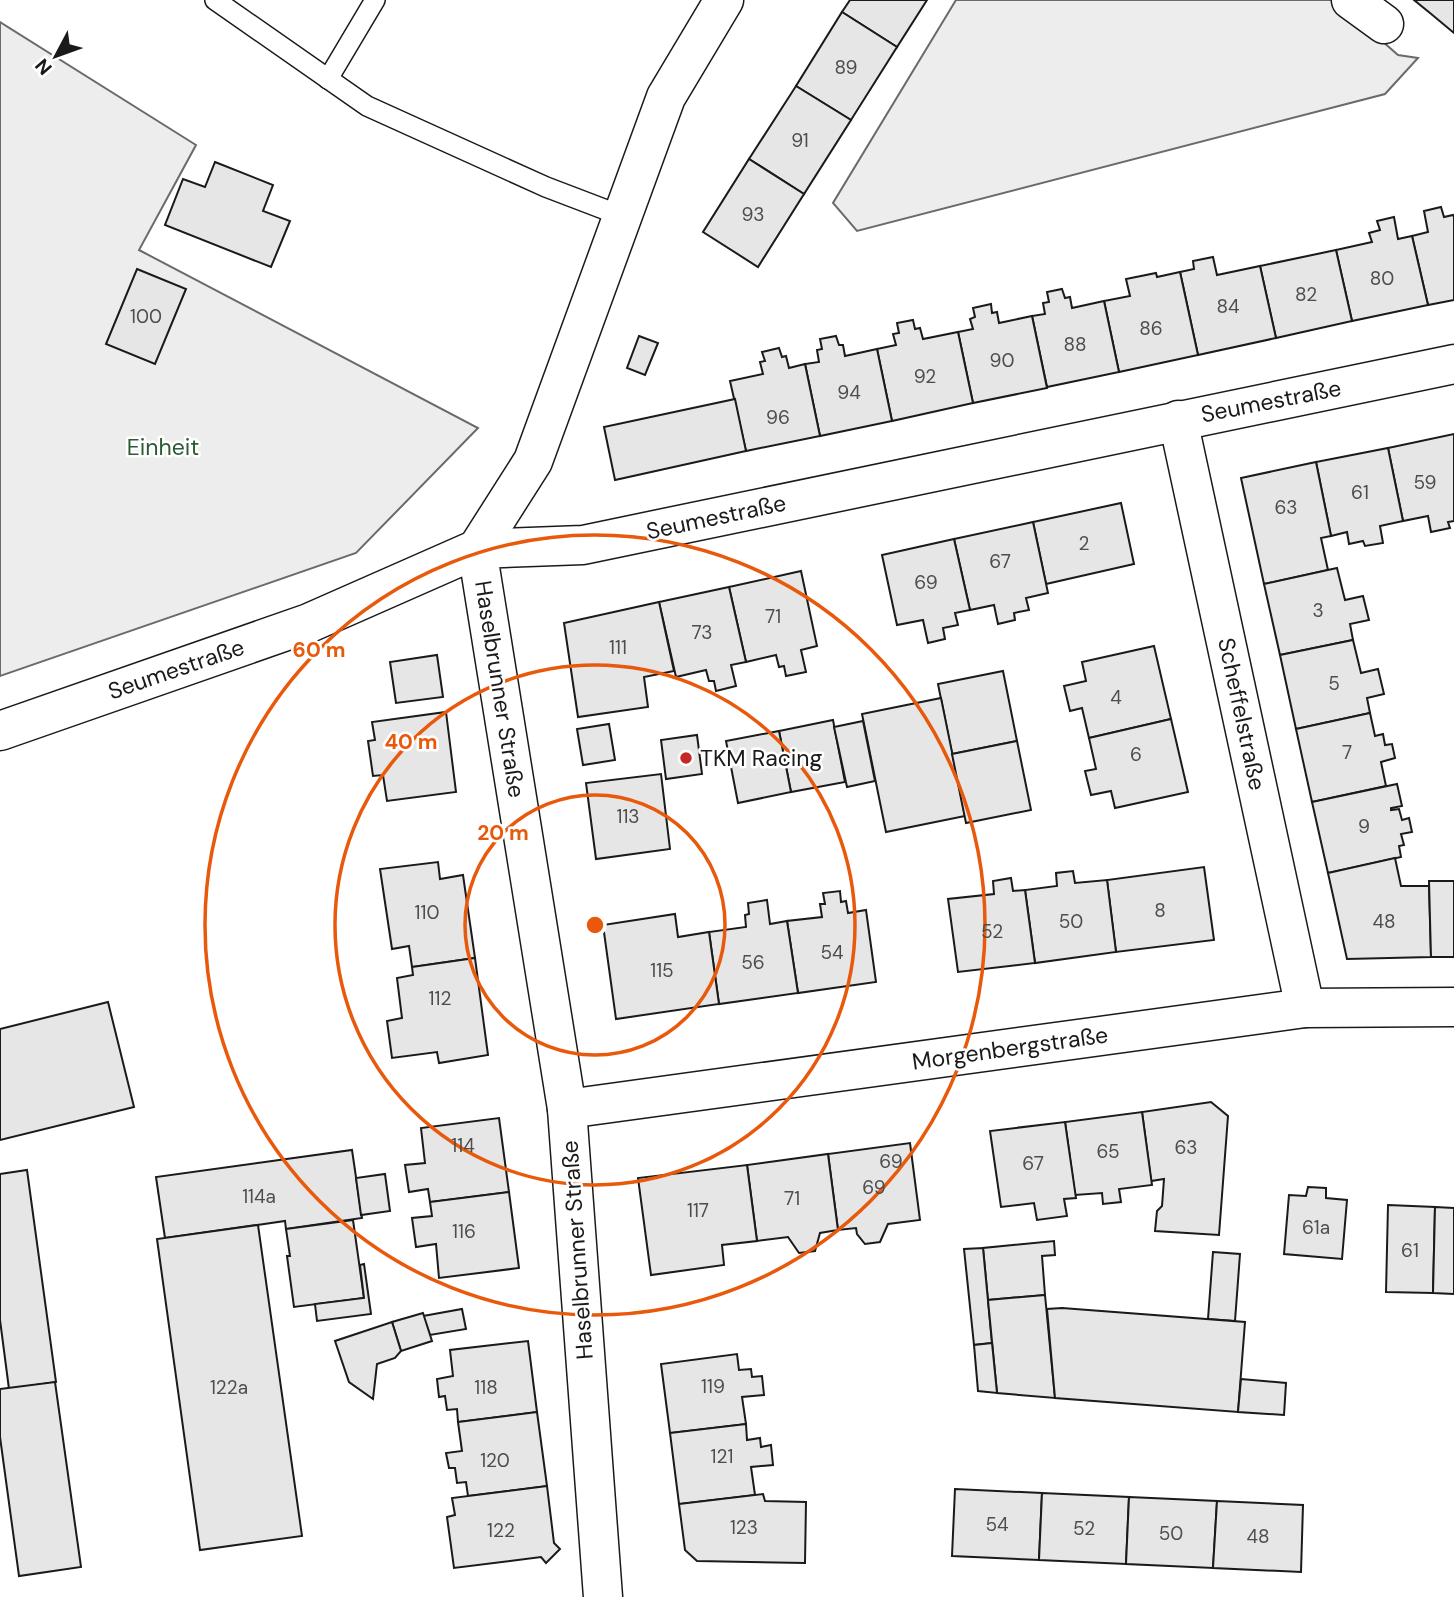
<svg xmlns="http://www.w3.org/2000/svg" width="1454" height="1597" font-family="'DM Sans',sans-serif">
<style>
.built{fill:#ededed;stroke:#6a6a6a;stroke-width:2}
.building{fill:#e6e6e6;stroke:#1a1a1a;stroke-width:2}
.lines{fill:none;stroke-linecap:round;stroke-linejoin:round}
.service-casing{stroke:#1a1a1a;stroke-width:22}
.minor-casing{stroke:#1a1a1a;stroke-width:41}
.tertiary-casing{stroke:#1a1a1a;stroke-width:41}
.service{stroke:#fff;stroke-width:19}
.minor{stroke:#fff;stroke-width:38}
.tertiary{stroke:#fff;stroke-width:38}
.ring{fill:none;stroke:#e8590c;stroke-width:3.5}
.poi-dot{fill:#c62828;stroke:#fff;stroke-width:2.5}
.labels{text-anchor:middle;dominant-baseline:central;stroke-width:5;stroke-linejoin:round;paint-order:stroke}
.number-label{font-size:19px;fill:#4d4d4d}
.street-label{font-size:23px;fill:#1a1a1a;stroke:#fff}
.park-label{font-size:23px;fill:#2b5a34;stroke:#fff}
.poi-label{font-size:23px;fill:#1a1a1a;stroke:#fff;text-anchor:start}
.centre{fill:#e8590c;stroke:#fff;stroke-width:3.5}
.ring-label{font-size:21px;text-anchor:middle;font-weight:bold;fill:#e8590c;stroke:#fff;stroke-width:5;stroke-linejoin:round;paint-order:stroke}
</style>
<rect width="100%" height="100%" fill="#fff"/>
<!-- built -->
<g class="built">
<polygon points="956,0 1351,0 1364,25 1398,55 1418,58 1385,94 857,231 833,203"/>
<polygon points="0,22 196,145 139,250 478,428 356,553 0,676"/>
</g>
<!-- building -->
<g class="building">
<polygon points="850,0 927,0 897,47 842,12"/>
<polygon points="1414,0 1454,0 1454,33 1430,13"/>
<polygon points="842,12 897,47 851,120 796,86"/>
<polygon points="796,86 851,120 804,194 749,159"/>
<polygon points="749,159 804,194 758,267 703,232"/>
<polygon points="215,162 273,185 263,211 290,221 271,267 165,225 183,179 205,187"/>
<polygon points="1441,207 1444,217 1453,215 1454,217 1454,300 1428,305 1412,236 1428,232 1424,211"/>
<polygon points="1394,217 1398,239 1412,236 1428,305 1352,321 1336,250 1372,242 1369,233 1380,230 1377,221"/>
<polygon points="1336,250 1352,321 1276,338 1260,266"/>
<polygon points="1213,257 1217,275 1260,266 1276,338 1198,355 1180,272 1194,269 1193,261"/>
<polygon points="137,269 186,289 155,364 106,344"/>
<polygon points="1180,272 1198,355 1119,372 1104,301 1130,296 1126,279 1156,273 1157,277"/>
<polygon points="1062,289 1065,298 1070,297 1072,308 1104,301 1119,372 1047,387 1032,316 1045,314 1043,303 1049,302 1047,292"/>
<polygon points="991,304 992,313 997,312 999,323 1032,316 1047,388 973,403 958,332 973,329 970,319 975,317 973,308"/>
<polygon points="913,320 915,329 920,328 923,339 958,332 973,403 892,421 877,349 896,345 893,334 899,333 897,323"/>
<polygon points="639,336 658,343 645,375 627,368"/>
<polygon points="836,336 839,345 843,345 845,356 877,349 892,421 820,436 805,364 819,362 817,350 822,349 820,339"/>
<polygon points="779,348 782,357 786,356 789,368 805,364 820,436 746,451 730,381 763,374 760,362 765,361 762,352"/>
<polygon points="735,399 746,451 615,480 604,427"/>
<polygon points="1454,434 1454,521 1448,522 1450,528 1431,532 1428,516 1403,521 1388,448"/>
<polygon points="1388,448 1403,521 1380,526 1383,543 1365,546 1363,541 1349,544 1347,532 1331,536 1316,462"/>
<polygon points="1316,462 1331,536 1321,538 1328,570 1264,584 1241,478"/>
<polygon points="1121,503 1134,564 1046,584 1033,522"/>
<polygon points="1033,522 1048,593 1026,598 1029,610 1014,613 1015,620 998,624 994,605 970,610 954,539"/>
<polygon points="954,539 970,610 955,613 958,625 943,628 945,639 928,643 923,620 897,625 882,555"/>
<polygon points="1337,568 1345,600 1363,596 1369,620 1350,624 1353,640 1280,655 1264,584"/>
<polygon points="801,571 817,646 801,650 806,672 786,676 784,666 779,667 776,655 746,662 729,587"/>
<polygon points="729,587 746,662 731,665 736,686 716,691 714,681 709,681 706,670 676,677 659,602"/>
<polygon points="659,602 674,671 644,677 648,707 578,717 564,623"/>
<polygon points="1353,640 1361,673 1378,669 1384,694 1367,698 1370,713 1296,729 1280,655"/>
<polygon points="1154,646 1171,719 1089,738 1082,708 1070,711 1064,686 1086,681 1082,662"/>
<polygon points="437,655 443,697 396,703 390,662"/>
<polygon points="1003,671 1017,741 952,754 938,684"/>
<polygon points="941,698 965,816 886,832 862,714"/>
<polygon points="446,712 456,792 387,801 383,775 373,776 368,741 375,740 372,722"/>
<polygon points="1370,713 1375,736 1383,734 1385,745 1392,744 1395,758 1381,762 1386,786 1312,802 1296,729"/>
<polygon points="1171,719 1188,792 1115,808 1111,791 1091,795 1085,771 1096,769 1089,738"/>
<polygon points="833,720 845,782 791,792 779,731"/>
<polygon points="863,721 875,781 847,787 834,727"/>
<polygon points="609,724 615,760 583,765 577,729"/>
<polygon points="779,731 791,792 738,803 726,741"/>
<polygon points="697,735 702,774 666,779 661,740"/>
<polygon points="1017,741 1031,810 966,823 952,754"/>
<polygon points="661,774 670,849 596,859 586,783"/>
<polygon points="1397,784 1402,806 1391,808 1391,810 1399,809 1402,820 1409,818 1412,832 1401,834 1404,845 1399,846 1401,857 1328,873 1312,802"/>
<polygon points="1395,858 1401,886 1429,886 1431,957 1347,959 1328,873"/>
<polygon points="438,862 440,879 463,875 475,958 412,967 409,946 392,949 380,869"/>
<polygon points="1204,867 1214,940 1116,952 1107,880"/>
<polygon points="1073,871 1075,883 1107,880 1116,952 1035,963 1025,890 1057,886 1056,873"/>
<polygon points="1011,878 1013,891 1025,890 1035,963 958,972 948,899 994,894 993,881"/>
<polygon points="1429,881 1454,881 1454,957 1431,957"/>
<polygon points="840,891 841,902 846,901 848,913 866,910 876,982 798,993 787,921 822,917 820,904 825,904 823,893"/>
<polygon points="767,900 770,924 787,921 798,993 719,1004 709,932 746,927 745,915 749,914 748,903"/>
<polygon points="675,914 678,937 709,932 719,1004 616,1019 603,925"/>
<polygon points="475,958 488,1055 439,1063 437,1052 392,1058 387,1021 402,1018 397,978 413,975 412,967"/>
<polygon points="108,1002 134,1107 0,1140 0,1029"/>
<polygon points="1211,1102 1228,1116 1219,1235 1155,1231 1157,1211 1162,1206 1164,1179 1151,1181 1142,1112"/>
<polygon points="1142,1112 1152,1185 1119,1189 1121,1202 1103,1204 1102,1193 1075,1195 1065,1122"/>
<polygon points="499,1118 509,1192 430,1202 428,1189 409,1192 405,1165 425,1163 421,1128"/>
<polygon points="1065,1122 1076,1198 1064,1199 1067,1216 1037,1220 1034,1203 1001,1207 990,1131"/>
<polygon points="910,1143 920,1220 888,1224 880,1242 865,1244 857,1234 856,1228 838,1230 828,1154"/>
<polygon points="352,1150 362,1218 286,1229 285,1221 165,1238 156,1177"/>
<polygon points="828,1154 838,1230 820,1233 815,1251 799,1253 788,1237 757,1241 747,1165"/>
<polygon points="747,1165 757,1241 722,1245 724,1265 651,1275 638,1178"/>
<polygon points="27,1170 56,1382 9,1389 0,1320 0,1174"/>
<polygon points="385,1174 390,1211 361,1215 356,1178"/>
<polygon points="1308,1187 1326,1188 1326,1198 1347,1200 1342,1259 1284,1254 1289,1195 1306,1196"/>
<polygon points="509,1192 519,1268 439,1278 436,1244 416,1247 412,1218 432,1216 430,1202"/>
<polygon points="1388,1205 1435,1207 1433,1293 1386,1292"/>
<polygon points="1435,1207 1454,1208 1454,1294 1433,1293"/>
<polygon points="353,1220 364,1298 294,1307 287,1256 290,1256 286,1229"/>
<polygon points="258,1225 302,1536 200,1550 157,1239"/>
<polygon points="1054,1241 1055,1255 1042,1256 1045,1295 988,1300 983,1248"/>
<polygon points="983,1248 992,1343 974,1345 964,1249"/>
<polygon points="1213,1252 1240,1254 1235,1321 1208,1319"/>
<polygon points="364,1264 371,1314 317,1321 315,1304 364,1298 360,1265"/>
<polygon points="1045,1295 1055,1398 997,1393 988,1300"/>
<polygon points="1062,1308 1245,1322 1238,1412 1055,1398 1047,1309"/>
<polygon points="462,1309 466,1329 430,1335 423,1316"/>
<polygon points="423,1313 432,1341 401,1351 392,1322"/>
<polygon points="392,1322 401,1351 395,1358 377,1364 373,1399 349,1382 335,1341"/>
<polygon points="528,1341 537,1412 458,1422 457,1409 447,1410 445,1396 439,1397 437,1379 453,1376 450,1350"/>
<polygon points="992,1343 997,1393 978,1391 974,1345"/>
<polygon points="737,1354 739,1370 751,1369 752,1377 762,1376 764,1395 742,1397 746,1424 670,1433 661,1364"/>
<polygon points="1241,1379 1286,1383 1284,1415 1238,1412"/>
<polygon points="55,1382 81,1567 19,1576 0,1437 0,1389"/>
<polygon points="537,1412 547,1486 468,1496 466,1482 457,1483 455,1468 449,1468 446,1453 462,1451 458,1422"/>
<polygon points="746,1424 747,1440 760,1438 761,1447 771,1445 773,1465 751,1467 755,1495 679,1504 670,1433"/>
<polygon points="547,1486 554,1543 560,1549 546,1563 541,1557 454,1568 447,1517 455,1515 452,1498"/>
<polygon points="955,1489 1042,1493 1039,1560 952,1556"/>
<polygon points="1042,1493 1129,1497 1126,1564 1039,1560"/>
<polygon points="763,1494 765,1501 806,1502 805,1563 697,1561 685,1550 679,1504"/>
<polygon points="1129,1497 1217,1501 1213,1568 1126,1564"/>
<polygon points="1217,1501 1303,1505 1301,1572 1213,1568"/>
</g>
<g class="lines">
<!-- service casing -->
<g class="service-casing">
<g id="service">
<polyline points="215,0 367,106 546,187 622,216"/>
<polyline points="328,79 375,0"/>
</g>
</g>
<!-- minor casing -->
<g class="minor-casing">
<g id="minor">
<polyline points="1351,0 1384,24"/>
<polyline points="1178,420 1305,1008"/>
<polyline points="567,1109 1305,1008 1454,1007"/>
<polyline points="603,1597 567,1109 477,549 583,545 1454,364"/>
</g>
</g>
<!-- tertiary casing -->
<g class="tertiary-casing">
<polyline id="tertiary" points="0,731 309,623 477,549 533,461 666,97 724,0"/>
</g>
<!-- service -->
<use href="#service" class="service"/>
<!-- minor -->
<use href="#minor" class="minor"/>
<!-- tertiary -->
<use href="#tertiary" class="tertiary"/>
</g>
<!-- distance rings -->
<g class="ring">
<circle cx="595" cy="925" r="130"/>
<circle cx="595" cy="925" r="260"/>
<circle cx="595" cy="925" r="390"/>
</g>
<!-- markers -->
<circle class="poi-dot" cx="686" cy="758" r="7"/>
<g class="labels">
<!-- number labels -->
<g class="number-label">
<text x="846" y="67">89</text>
<text x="800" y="140">91</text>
<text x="753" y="214">93</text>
<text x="1382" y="278">80</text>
<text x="1306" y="294">82</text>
<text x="1228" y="306">84</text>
<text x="146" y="316">100</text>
<text x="1151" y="328">86</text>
<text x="1075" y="344">88</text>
<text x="1002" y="360">90</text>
<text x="925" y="376">92</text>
<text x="849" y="392">94</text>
<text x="778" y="417">96</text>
<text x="1425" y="482">59</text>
<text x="1360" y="492">61</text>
<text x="1286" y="507">63</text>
<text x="1084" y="543">2</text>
<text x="1000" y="561">67</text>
<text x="926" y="582">69</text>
<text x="1318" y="610">3</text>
<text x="773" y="616">71</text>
<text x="702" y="632">73</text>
<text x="618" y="647">111</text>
<text x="1334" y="683">5</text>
<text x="1116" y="697">4</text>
<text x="1347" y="752">7</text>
<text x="1136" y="754">6</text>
<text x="628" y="816">113</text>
<text x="1364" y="826">9</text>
<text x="1160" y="910">8</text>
<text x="427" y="912">110</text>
<text x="1071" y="921">50</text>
<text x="1384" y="921">48</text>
<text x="992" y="931">52</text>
<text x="832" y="952">54</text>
<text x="753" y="962">56</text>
<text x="662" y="970">115</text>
<text x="440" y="998">112</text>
<text x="463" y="1145">114</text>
<text x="1186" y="1147">63</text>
<text x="1108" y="1151">65</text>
<text x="891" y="1161">69</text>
<text x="1033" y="1163">67</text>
<text x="874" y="1187">69</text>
<text x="259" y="1196">114a</text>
<text x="792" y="1198">71</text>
<text x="698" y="1210">117</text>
<text x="1316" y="1227">61a</text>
<text x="464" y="1231">116</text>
<text x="1410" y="1250">61</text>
<text x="713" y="1386">119</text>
<text x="229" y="1387">122a</text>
<text x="486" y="1387">118</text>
<text x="722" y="1456">121</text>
<text x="495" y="1460">120</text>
<text x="997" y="1524">54</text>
<text x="744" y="1527">123</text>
<text x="1084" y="1528">52</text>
<text x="501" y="1530">122</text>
<text x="1171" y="1533">50</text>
<text x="1258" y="1536">48</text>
</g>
<!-- street labels -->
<g class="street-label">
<text transform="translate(1271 401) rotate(-11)">Seumestraße</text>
<text transform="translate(716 517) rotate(-12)">Seumestraße</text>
<text transform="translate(176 669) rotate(-19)">Seumestraße</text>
<text transform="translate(500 689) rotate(81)">Haselbrunner Straße</text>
<text transform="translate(1242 714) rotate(78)">Scheffelstraße</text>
<text transform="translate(1010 1048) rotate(-8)">Morgenbergstraße</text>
<text transform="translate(577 1250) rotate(-94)">Haselbrunner Straße</text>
</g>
<!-- park labels -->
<g class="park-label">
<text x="163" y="447">Einheit</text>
</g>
<!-- poi labels -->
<g class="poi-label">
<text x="700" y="758">TKM Racing</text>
</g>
</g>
<circle cx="595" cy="925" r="10" class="centre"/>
<g class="ring-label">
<text x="319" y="657">60 m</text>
<text x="411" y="749">40 m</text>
<text x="503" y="840">20 m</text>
</g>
<!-- north arrow -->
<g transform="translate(56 56) rotate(229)" stroke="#ffffff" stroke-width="5" paint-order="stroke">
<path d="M0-5L12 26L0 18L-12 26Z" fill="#1a1a1a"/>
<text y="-10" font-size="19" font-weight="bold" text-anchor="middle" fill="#1a1a1a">N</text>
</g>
</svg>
